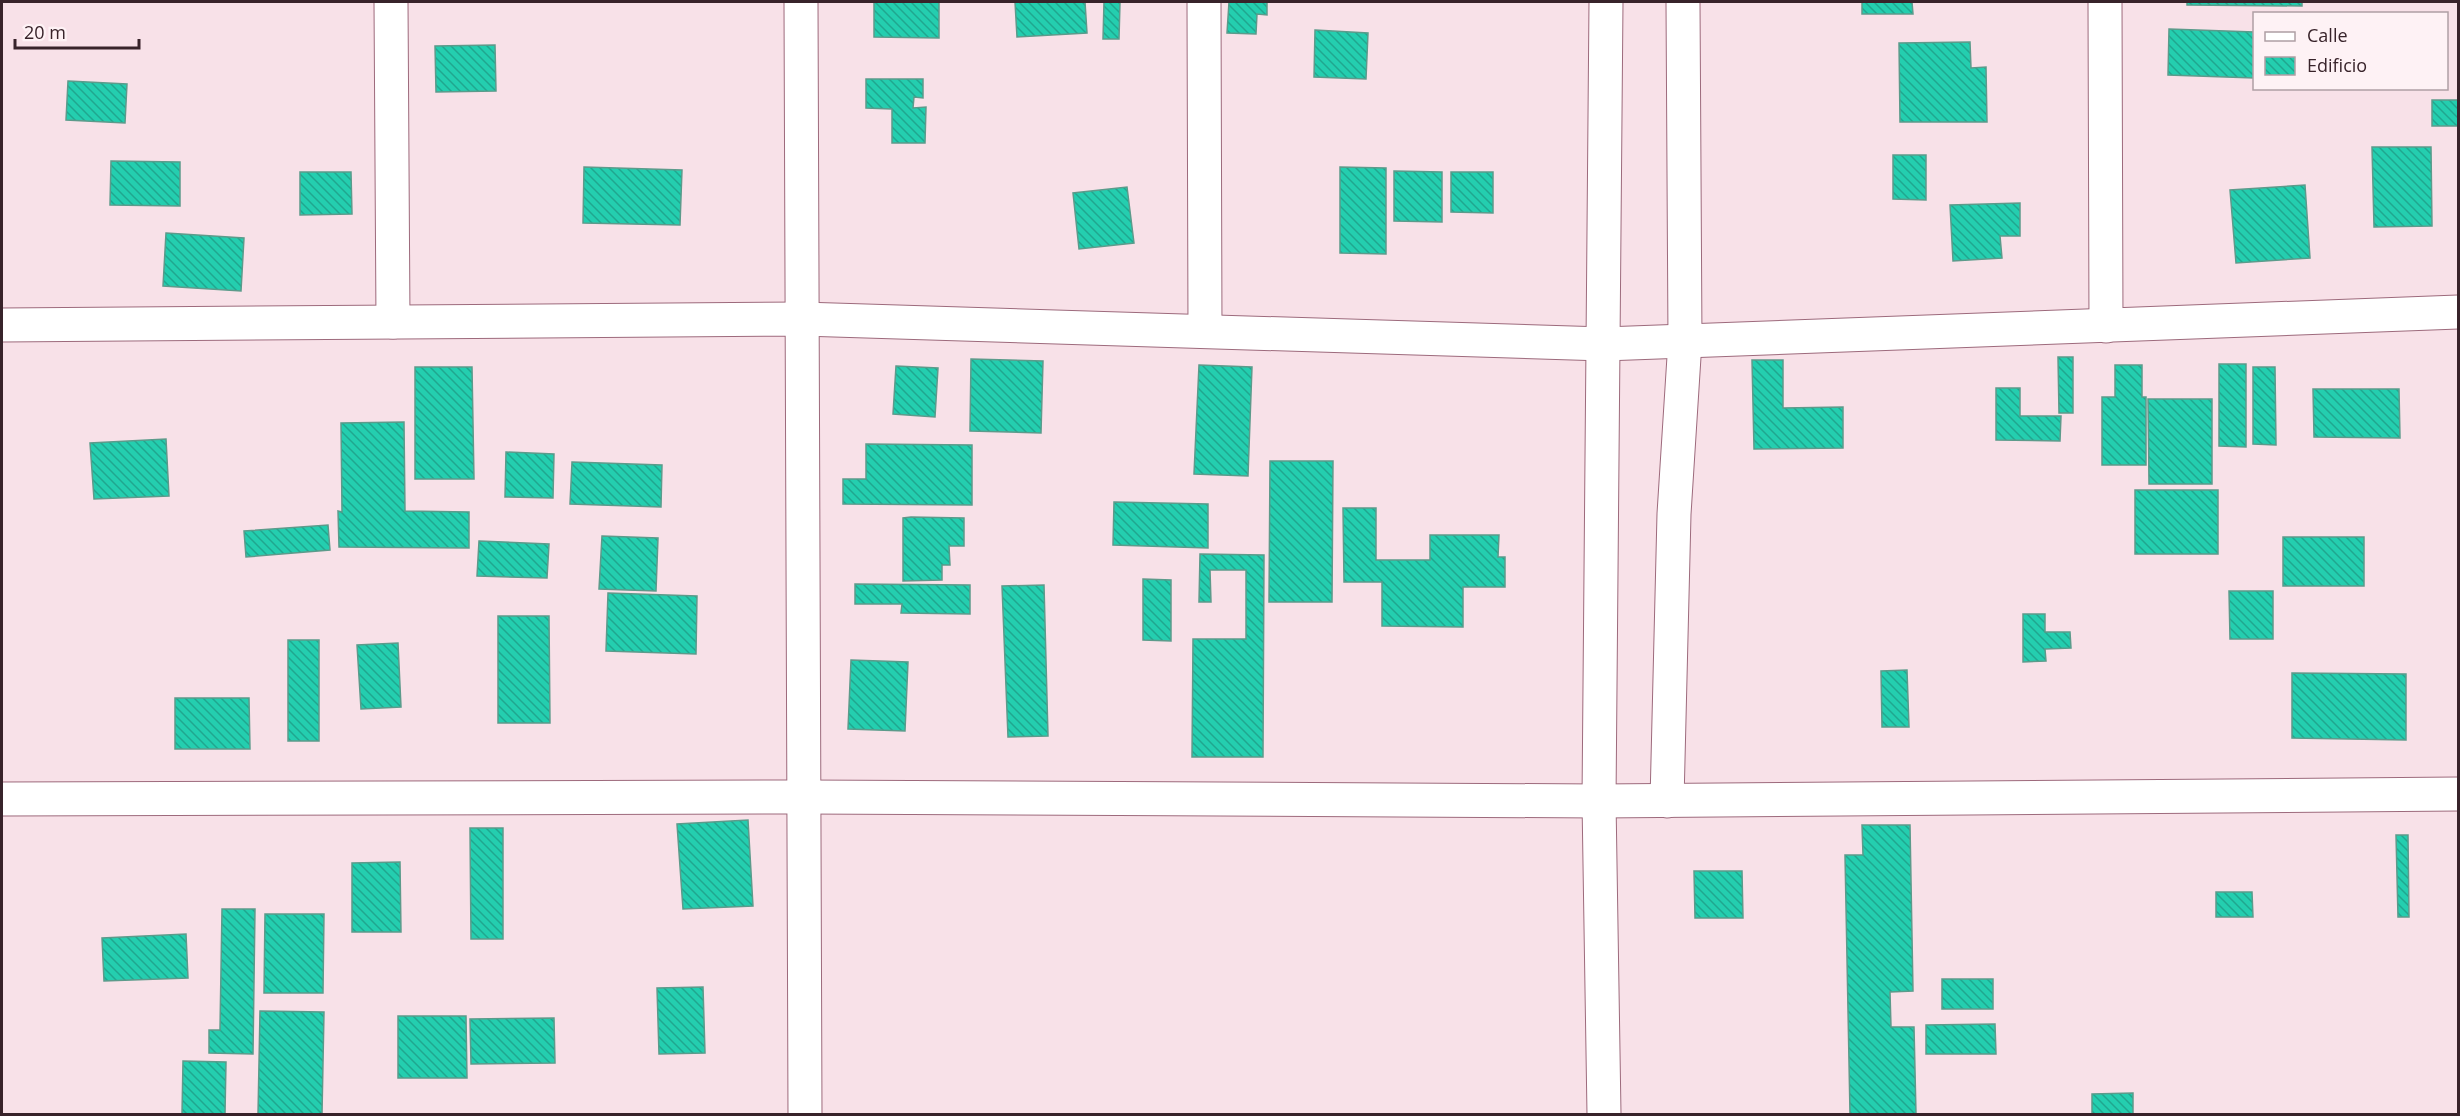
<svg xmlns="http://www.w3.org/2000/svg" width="2460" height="1116" font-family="'Open Sans',sans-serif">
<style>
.building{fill:url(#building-back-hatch);stroke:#5c9b8b;stroke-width:1.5}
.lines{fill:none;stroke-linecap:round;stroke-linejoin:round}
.minor-casing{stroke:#9d6a7c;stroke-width:35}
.minor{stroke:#fff;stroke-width:33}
</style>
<defs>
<pattern id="building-back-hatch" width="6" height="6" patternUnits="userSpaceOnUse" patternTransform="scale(1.5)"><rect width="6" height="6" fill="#24ceaf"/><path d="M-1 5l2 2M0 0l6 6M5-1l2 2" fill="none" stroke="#20a78f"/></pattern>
</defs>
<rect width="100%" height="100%" fill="#f8e1e8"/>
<!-- building -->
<g class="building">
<polygon points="874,2 939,2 939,38 874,37"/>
<polygon points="1015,2 1085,2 1087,33 1017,37"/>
<polygon points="1104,2 1120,2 1119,39 1103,39"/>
<polygon points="1229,2 1267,2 1267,15 1257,14 1256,34 1227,33"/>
<polygon points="1862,2 1912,2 1913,14 1862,14"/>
<polygon points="2187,2 2302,2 2302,6 2187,5"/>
<polygon points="2169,29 2254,32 2254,78 2168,75"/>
<polygon points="1315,30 1368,33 1366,79 1314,77"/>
<polygon points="1970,42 1971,68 1986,67 1987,122 1900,122 1899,43"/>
<polygon points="495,45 496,91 436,92 435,46"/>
<polygon points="866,79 923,79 923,98 914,97 913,108 926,107 925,143 892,143 892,109 866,108"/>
<polygon points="68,81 127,84 125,123 66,120"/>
<rect x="2432" y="100" width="26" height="26"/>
<polygon points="2372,147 2431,147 2432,226 2374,227"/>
<polygon points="1893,155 1926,155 1926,200 1893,199"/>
<polygon points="111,161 180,162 180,206 110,205"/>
<polygon points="584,167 682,170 680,225 583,223"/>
<polygon points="1340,167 1386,168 1386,254 1340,253"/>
<polygon points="1394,171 1442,172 1442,222 1394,221"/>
<polygon points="300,172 351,172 352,214 300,215"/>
<polygon points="1451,172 1493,172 1493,213 1451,212"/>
<polygon points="2305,185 2310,258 2236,263 2230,190"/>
<polygon points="1127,187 1134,243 1079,249 1073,193"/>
<polygon points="2020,203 2020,236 2000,236 2002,258 1953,261 1950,205"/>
<polygon points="166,233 244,238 241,291 163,286"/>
<polygon points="2058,357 2073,357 2073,413 2059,413"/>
<polygon points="971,359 1043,361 1041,433 970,431"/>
<polygon points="1752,360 1783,360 1783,408 1843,407 1843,448 1754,449"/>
<polygon points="2219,364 2246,364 2246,447 2219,446"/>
<polygon points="1199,365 1252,367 1248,476 1194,474"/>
<polygon points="2115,365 2142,365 2142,397 2146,397 2146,465 2102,465 2102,397 2115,397"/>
<polygon points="896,366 938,368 935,417 893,414"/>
<polygon points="415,367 472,367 474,479 415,479"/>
<polygon points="2253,367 2275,367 2276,445 2253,444"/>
<polygon points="1996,388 2020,388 2020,416 2061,416 2060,441 1996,440"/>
<polygon points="2313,389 2399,389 2400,438 2314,437"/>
<polygon points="2148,399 2212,399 2212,484 2149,484"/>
<polygon points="404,422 405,511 469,512 469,548 339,547 338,511 342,512 341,423"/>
<polygon points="166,439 169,496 94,499 90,443"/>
<polygon points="866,444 972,445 972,505 843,504 843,479 866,479"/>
<polygon points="506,452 554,454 553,498 505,497"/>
<polygon points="1270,461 1333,461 1332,602 1269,602"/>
<polygon points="572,462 662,465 661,507 570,504"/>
<rect x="2135" y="490" width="83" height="64"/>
<polygon points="1114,502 1208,504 1208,548 1113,545"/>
<polygon points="1343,508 1376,508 1376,560 1430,560 1430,535 1499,535 1498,557 1505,557 1505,587 1463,587 1463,627 1382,626 1382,582 1344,582"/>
<polygon points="911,517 964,518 964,546 949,546 950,565 942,565 942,580 903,581 903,518"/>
<polygon points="328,525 330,550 246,557 244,531"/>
<polygon points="602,536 658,538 656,591 599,589"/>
<rect x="2283" y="537" width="81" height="49"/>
<polygon points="479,541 549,544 547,578 477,576"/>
<polygon points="1200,554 1264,555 1263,757 1192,757 1193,639 1246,639 1246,570 1210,570 1211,602 1199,602"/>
<polygon points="1143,579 1171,580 1171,641 1143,640"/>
<polygon points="855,584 970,585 970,614 901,613 902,604 855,604"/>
<polygon points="1044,585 1048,736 1008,737 1002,586"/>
<polygon points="2229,591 2273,591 2273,639 2230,639"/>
<polygon points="608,593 697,596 696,654 606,651"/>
<polygon points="2023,614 2045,614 2045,632 2070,632 2071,648 2045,649 2046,661 2023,662"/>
<polygon points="498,616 549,616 550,723 498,723"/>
<rect x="288" y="640" width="31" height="101"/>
<polygon points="398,643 401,707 361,709 357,645"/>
<polygon points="851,660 908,662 905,731 848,729"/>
<polygon points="1907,670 1909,727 1882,727 1881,671"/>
<polygon points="2292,673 2406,674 2406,740 2292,738"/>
<polygon points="175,698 249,698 250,749 175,749"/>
<polygon points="748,820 753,906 683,909 677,824"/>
<polygon points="1862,825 1910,825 1913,991 1890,992 1891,1027 1914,1027 1916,1114 1850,1114 1845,855 1863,855"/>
<polygon points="470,828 503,828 503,939 471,939"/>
<polygon points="2396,835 2408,835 2409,917 2398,917"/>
<polygon points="400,862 401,932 352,932 352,863"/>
<polygon points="1694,871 1742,871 1743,918 1695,918"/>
<polygon points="2216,892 2252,892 2253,917 2216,917"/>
<polygon points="222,909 255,909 253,1054 209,1053 209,1030 220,1030"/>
<polygon points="265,914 324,914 323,993 264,993"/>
<polygon points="186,934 188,978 104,981 102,938"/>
<rect x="1942" y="979" width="51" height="30"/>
<polygon points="703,987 705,1053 659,1054 657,988"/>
<polygon points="260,1011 324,1012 322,1114 258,1114"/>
<polygon points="398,1016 466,1016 467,1078 398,1078"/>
<polygon points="554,1018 555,1063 471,1064 470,1019"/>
<polygon points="1995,1024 1996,1054 1926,1054 1926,1025"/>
<polygon points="183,1061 226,1062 225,1114 182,1114"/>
<polygon points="2133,1093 2133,1114 2092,1114 2092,1094"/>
</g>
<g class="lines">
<!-- minor casing -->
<g class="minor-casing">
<g id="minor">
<polyline points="391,2 393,322"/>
<polyline points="801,2 805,1114"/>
<polyline points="1204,2 1205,331"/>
<polyline points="2105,2 2106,326"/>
<polyline points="2,325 802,319 1604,344 2458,312"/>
<polyline points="2,799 804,797 1599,801 2458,794"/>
<polyline points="1667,801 1674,514 1685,341 1683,2"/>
<polyline points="1604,1114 1599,801 1606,2"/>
</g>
</g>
<!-- minor -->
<use href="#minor" class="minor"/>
</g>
<!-- border -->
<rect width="2460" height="1116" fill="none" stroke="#38232a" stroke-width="6"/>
<!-- legend -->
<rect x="2253" y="12" width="195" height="78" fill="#fef2f5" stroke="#af9fa4" stroke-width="1.5"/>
<rect x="2265" y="32" width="30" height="9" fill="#ffffff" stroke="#af9fa4" stroke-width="1.5"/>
<text x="2307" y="42" font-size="18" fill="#38232a">Calle</text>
<rect x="2265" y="57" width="30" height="18" fill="url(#building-back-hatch)" stroke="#af9fa4" stroke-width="1.5"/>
<text x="2307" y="72" font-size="18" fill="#38232a">Edificio</text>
<!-- scale -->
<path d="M15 39v9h124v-9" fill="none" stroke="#38232a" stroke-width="3"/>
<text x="24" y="39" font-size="18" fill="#38232a" stroke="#fef2f5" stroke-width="4.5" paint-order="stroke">20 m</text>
</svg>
